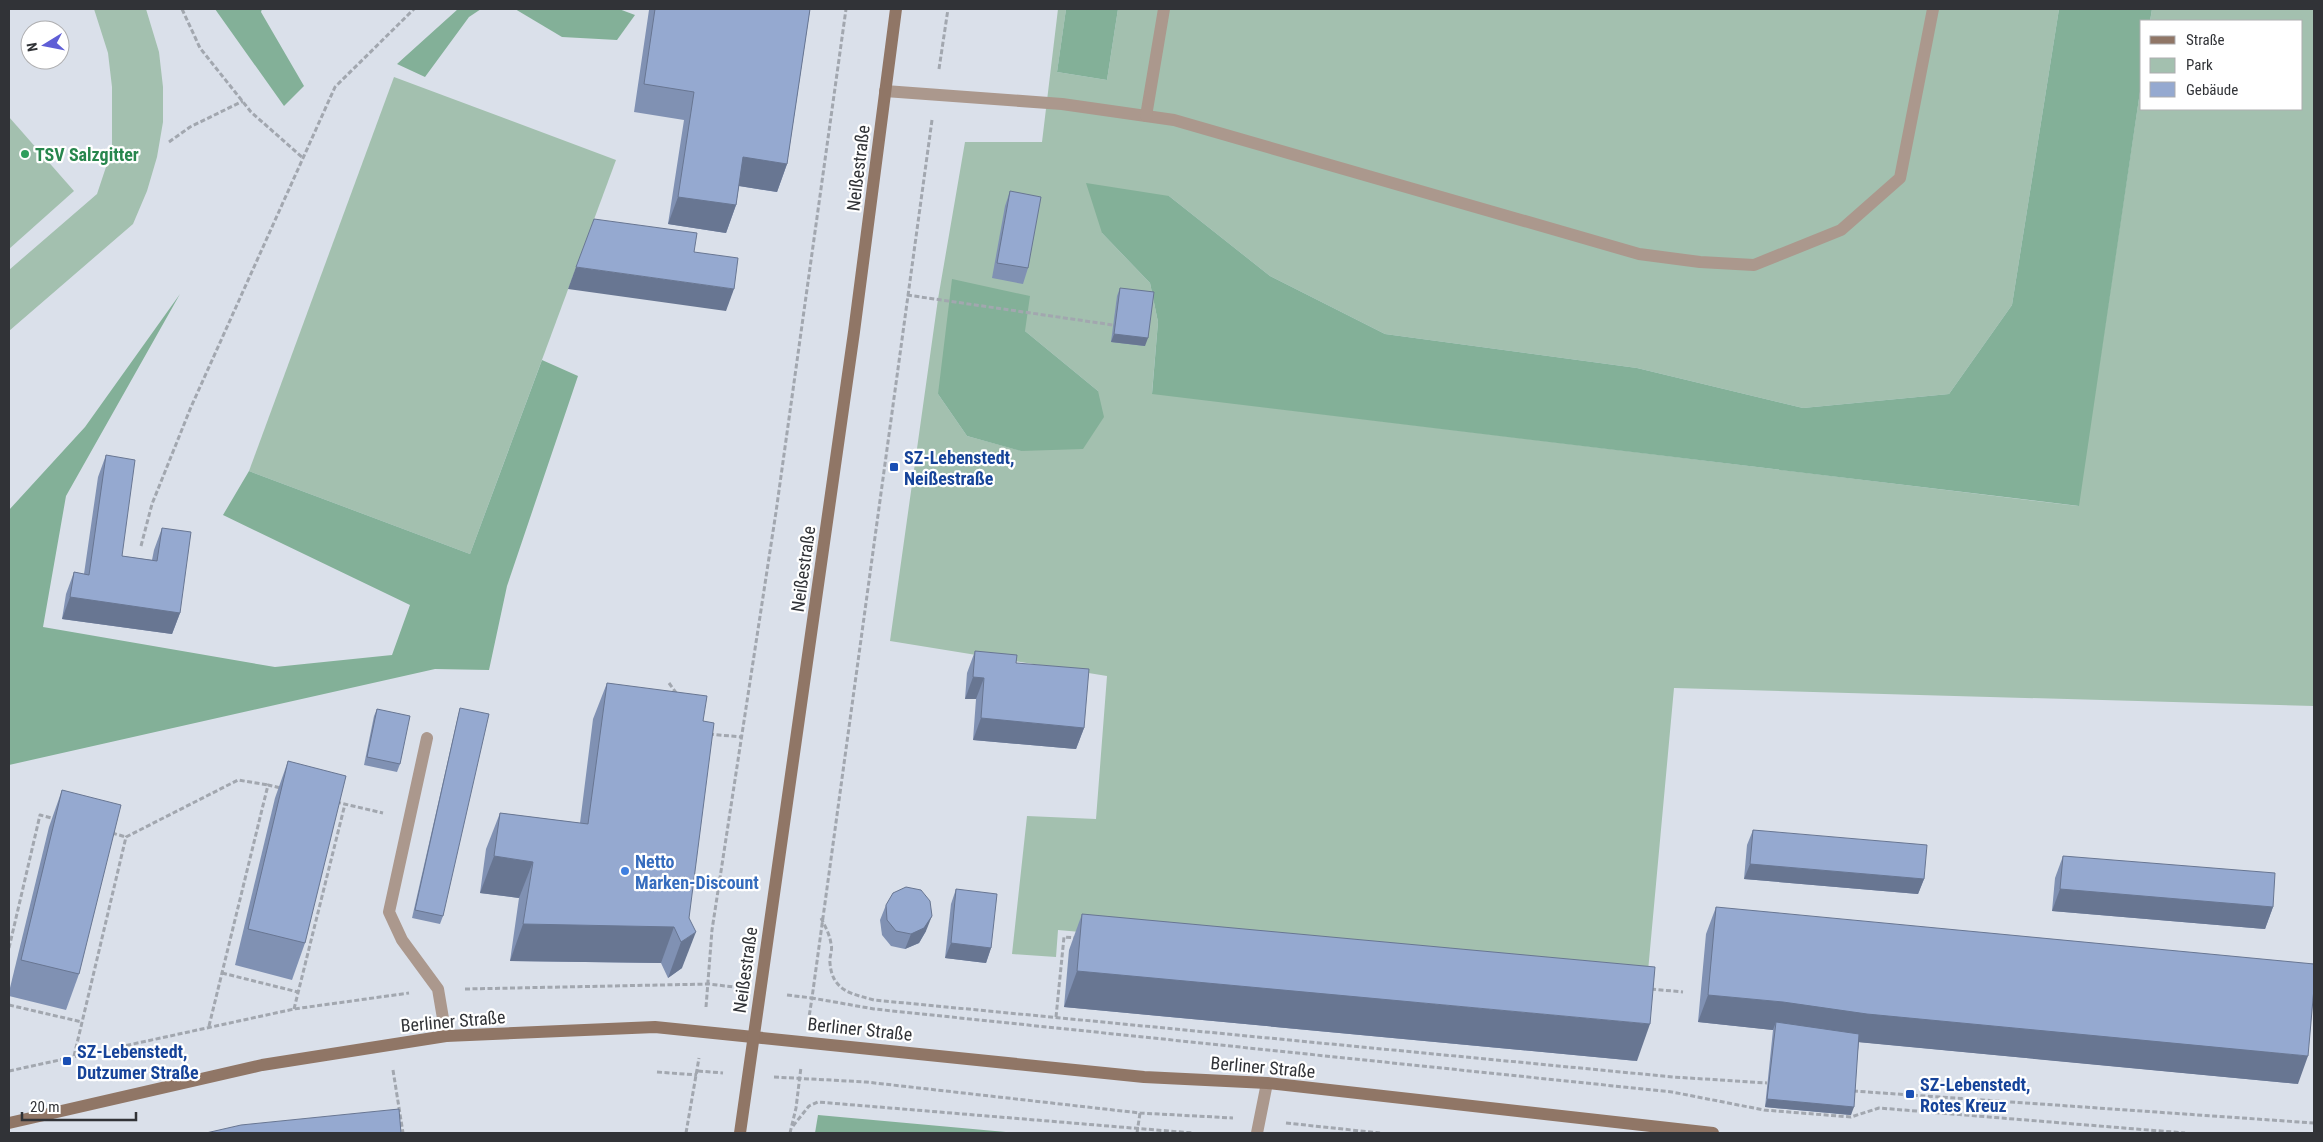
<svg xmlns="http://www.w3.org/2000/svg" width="2323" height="1142" font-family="'Roboto Condensed',sans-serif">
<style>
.green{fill:#a3c0af;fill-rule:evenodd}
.forest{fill:#83b098}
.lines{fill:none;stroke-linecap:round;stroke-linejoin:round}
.path{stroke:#a2a7af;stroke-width:3;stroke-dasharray:5 2.5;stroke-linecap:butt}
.lane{stroke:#ab988d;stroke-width:12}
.street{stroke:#ab988d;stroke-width:12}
.secondary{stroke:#907666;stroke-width:12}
.wall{fill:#8091b3}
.shaded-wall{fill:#687692}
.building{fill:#95a9d0;stroke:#687692}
.leisure-dot{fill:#2e9e5b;stroke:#fff;stroke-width:2}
.transit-dot{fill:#1a4fb4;stroke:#fff;stroke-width:2}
.shop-dot{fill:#3f7fe0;stroke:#fff;stroke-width:2}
.labels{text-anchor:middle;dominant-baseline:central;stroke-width:4.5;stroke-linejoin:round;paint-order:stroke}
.leisure-label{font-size:18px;font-weight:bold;fill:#27864d;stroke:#fff;text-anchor:start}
.street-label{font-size:18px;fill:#313337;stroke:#fff}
.transit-label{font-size:18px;font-weight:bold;fill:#164399;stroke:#fff;text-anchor:start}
.shop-label{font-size:18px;font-weight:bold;fill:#366cbe;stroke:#fff;text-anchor:start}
</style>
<rect width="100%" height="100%" fill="#dae0ea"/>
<!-- green -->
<g class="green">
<polygon points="94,9 146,9 159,52 163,87 163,122 157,157 147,191 133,224 9,331 9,270 97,194 112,149 112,87 108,53"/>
<path d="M1058,9H1066L1057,72L1107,80L1118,9H2059L2012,305L1949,394L1803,408L1637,368L1385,334L1270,276L1169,196L1102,233L1150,283L1158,322L1152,393L2078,506L2142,78V109H2302V21H2150L2152,9H2314V706L1674,688L1647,982L1058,930L1056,957L1012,954L1027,816L1096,819L1107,676L890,641L938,299L965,142H1042ZM1025,331L1098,391L1022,451L967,436L938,394Z"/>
<polygon points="394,77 616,160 470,554 249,471"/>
<polygon points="9,117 74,191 9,249"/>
</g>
<!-- forest -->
<g class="forest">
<polygon points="215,9 262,9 261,12 304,86 284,106"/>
<polygon points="458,9 481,9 469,17 425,77 397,64"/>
<polygon points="515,9 619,9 635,15 617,40 562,37"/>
<polygon points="1066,9 1118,9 1107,80 1057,72"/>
<polygon points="2059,9 2152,9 2150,21 2142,21 2142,78 2079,506 1152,394 1158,322 1150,283 1102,233 1086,183 1169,196 1270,276 1385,334 1637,368 1803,408 1949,394 2012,305"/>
<polygon points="952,279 1030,296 1025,331 1098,391 1104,417 1083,449 1021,451 967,436 938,394"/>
<polygon points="180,294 66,496 43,627 275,667 392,655 410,605 223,515 249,471 470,554 542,360 578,376 507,586 489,670 435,669 9,765 9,510 85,427"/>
<polygon points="818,1115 1017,1133 815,1133"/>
</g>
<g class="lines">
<!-- path -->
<g class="path">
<polyline points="182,9 200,48 251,112 303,158"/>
<polyline points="939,69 948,9"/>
<polyline points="932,120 812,998 874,1009 1672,1092 1764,1110 1851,1117 1879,1108 2185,1133"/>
<polyline points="169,142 190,127 243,101"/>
<polyline points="907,295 1113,325"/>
<polyline points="141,546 152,504 191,407 335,87 414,9"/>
<polyline points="669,683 677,694"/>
<polyline points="709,734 741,737"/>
<polyline points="336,802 383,813"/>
<polyline points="112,833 126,837"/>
<path d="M821,918C825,926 830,935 831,944C833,950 829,957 830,963C832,991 852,994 874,1000L1673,1077L1767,1083"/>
<polyline points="9,948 40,815 55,819"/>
<polyline points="222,973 298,992"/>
<polyline points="465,989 709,984 734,987"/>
<polyline points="1651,989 1683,992"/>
<polyline points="787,995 812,998 809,1017"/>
<polyline points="9,1005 82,1022"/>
<polyline points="706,1007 712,930 776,512 846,9"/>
<polyline points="294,1009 345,804"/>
<polyline points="1056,1017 1064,937 1077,938"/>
<polyline points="209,1026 268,785 281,788"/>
<polyline points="74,1056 126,837 238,780 268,785"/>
<polyline points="393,1070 403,1133"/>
<polyline points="9,1071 294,1009 409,993"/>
<polyline points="698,1071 723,1073"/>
<polyline points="657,1072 697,1075"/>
<polyline points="774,1077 866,1082 1140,1113 1233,1118"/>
<polyline points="1853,1091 2314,1123"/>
<polyline points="1286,1123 1380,1133"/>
<polyline points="793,1126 809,1106 818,1102 1193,1133"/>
<polyline points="686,1133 699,1058"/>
<polyline points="790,1133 796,1108 801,1067"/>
<polyline points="1137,1133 1140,1113"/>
</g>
<!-- lane -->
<g class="lane">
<polyline points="885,91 1062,104 1174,120 1639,254 1700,262 1754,265 1841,230 1900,178 1933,9"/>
<polyline points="1146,116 1164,9"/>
<polyline points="427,738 389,912 402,940 438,989 446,1036"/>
</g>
<!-- street -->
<polyline class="street" points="1257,1133 1267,1083"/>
<!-- secondary -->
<g class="secondary">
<polyline points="9,1123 262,1065 446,1036 655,1027 1144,1077 1267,1083 1713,1133"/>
<polyline points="740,1133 854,332 896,9"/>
</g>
</g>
<!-- wall -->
<g class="wall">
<polygon points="637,9 810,9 787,164 777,192 739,186 736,205 726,233 668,224 684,120 634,112 649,10"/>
<polygon points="1010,191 1028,268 1023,284 992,278 1005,206"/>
<polygon points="1120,288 1145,346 1111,342 1117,296"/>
<polygon points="106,455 122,556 152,560 154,550 162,528 180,613 172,634 62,619 66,594 74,572 84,574 98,477"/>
<polygon points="975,651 1016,663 1084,728 1076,749 973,740 976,699 965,699 967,673"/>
<polygon points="607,683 703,721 682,968 668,978 661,963 510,961 519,898 480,893 486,849 500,813 580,823 593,719"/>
<polygon points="460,708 443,916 440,924 412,918 458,716"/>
<polygon points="377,709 400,764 397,772 364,765 374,716"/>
<polygon points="288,761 305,943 292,980 235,965 275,798"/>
<polygon points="62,790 79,974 66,1010 9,996 9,992 49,827"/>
<polygon points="1753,830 1924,879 1918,894 1744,879 1747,845"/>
<polygon points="2063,856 2273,907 2265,929 2052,911 2055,878"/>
<polygon points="956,889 991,948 986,963 945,958 951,904"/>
<polygon points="886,905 926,931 919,943 905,949 891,946 882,935 880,920"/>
<polygon points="1716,907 2298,1084 1859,1042 1851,1115 1765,1107 1773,1030 1698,1022 1706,934"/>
<polygon points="1082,914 1637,1061 1064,1007 1069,950"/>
</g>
<!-- shaded-wall -->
<g class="shaded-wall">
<polygon points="637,9 649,9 649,10"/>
<polygon points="743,157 787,164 777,192 733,185"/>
<polygon points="678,197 736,205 726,233 668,224"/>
<polygon points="576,267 734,289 726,311 568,289"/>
<polygon points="1114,334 1148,338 1145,346 1111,342"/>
<polygon points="70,597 180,613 172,634 62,619"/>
<polygon points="973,677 984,678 976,699 965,699"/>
<polygon points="981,718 1084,728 1076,749 973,740"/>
<polygon points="494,856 533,862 519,898 480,893"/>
<polygon points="1750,864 1924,879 1918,894 1744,879"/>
<polygon points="2060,889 2273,907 2265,929 2052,911"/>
<polygon points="932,916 926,931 919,943 905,949 911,934"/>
<polygon points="523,924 674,927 661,963 510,961"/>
<polygon points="696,932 682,968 668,978 681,942"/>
<polygon points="951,943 991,948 986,963 945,958"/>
<polygon points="1077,971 1650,1024 1637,1061 1064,1007"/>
<polygon points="1708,995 1783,1002 2308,1056 2298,1084 1857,1042 1776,1022 1773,1030 1698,1022"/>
<polygon points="1767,1099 1854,1107 1851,1115 1765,1107"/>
</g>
<!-- building -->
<g class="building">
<polygon points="655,9 810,9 787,164 743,157 736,205 678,197 694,92 644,84"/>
<polygon points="1010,191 1041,197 1028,268 997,263"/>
<polygon points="594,219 697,233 694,252 738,258 734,289 576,267"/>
<polygon points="1120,288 1154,292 1148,338 1114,334"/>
<polygon points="106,455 135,460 122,556 157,561 162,528 191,532 180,613 70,597 74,572 89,575"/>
<polygon points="975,651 1017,655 1016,663 1089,669 1084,728 981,718 984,678 973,677"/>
<polygon points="607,683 707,696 703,721 714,723 689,918 696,932 681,942 674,927 523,924 533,862 494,856 500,813 588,824"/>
<polygon points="460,708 489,714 443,916 415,910"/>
<polygon points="377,709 410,716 400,764 367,757"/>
<polygon points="288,761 346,776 305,943 248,929"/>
<polygon points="62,790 121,805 79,974 21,960"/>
<polygon points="1753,830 1927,845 1924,879 1750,864"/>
<polygon points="2063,856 2275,873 2273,907 2060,889"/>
<polygon points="906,887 921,890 930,901 932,916 924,928 911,934 896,931 887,920 886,905 893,893"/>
<polygon points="956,889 997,894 991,948 951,943"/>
<polygon points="1716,907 2314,964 2314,988 2308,1056 1867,1014 1783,1002 1708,995"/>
<polygon points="1082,914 1655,967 1650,1024 1077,971"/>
<polygon points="1776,1022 1859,1034 1854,1107 1767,1099"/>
<polygon points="399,1109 401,1133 206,1133 241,1125"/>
</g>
<!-- markers -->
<circle class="leisure-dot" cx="25" cy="154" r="5"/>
<g class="transit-dot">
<rect x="889" y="462" width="10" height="10" rx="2.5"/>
<rect x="62" y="1056" width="10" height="10" rx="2.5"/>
<rect x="1905" y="1089" width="10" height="10" rx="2.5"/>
</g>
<circle class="shop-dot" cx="625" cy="871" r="5"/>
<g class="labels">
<!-- leisure labels -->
<g class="leisure-label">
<text x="35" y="154">TSV Salzgitter</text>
</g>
<!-- street labels -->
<g class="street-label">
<text transform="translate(858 168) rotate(-83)">Neißestraße</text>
<text transform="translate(803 569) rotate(-82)">Neißestraße</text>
<text transform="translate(745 970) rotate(-82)">Neißestraße</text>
<text transform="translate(453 1021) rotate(-5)">Berliner Straße</text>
<text transform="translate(860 1029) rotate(6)">Berliner Straße</text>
<text transform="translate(1263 1067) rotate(5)">Berliner Straße</text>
</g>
<!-- transit labels -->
<g class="transit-label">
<text x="904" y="457">SZ-Lebenstedt,<tspan x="904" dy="21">Neißestraße</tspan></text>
<text x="77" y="1051">SZ-Lebenstedt,<tspan x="77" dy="21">Dutzumer Straße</tspan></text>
<text x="1920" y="1084">SZ-Lebenstedt,<tspan x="1920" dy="21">Rotes Kreuz</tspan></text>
</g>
<!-- shop labels -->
<g class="shop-label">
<text x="635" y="861">Netto<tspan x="635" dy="21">Marken-Discount</tspan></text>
</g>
</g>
<!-- border -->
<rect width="2323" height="1142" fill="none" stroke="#313337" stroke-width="20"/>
<!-- legend -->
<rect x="2140" y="20" width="162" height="90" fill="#ffffff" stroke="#adadaf"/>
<rect x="2150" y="36" width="25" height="8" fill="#907666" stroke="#adadaf"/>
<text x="2186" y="45" font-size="15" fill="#313337">Straße</text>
<rect x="2150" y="58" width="25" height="15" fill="#a3c0af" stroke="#adadaf"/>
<text x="2186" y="70" font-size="15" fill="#313337">Park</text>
<rect x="2150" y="82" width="25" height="15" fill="#95a9d0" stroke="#adadaf"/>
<text x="2186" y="95" font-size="15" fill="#313337">Gebäude</text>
<!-- north arrow -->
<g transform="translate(45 45) rotate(260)"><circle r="24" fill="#ffffff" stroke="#adadaf"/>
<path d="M0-4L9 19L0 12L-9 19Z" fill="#5f5ed6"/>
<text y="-8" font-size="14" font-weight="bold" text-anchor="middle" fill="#313337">N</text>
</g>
<!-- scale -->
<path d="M22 1112v8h114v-8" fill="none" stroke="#313337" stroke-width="2.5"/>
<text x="30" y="1112" font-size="15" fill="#313337" stroke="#ffffff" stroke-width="4" paint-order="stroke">20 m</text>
</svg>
